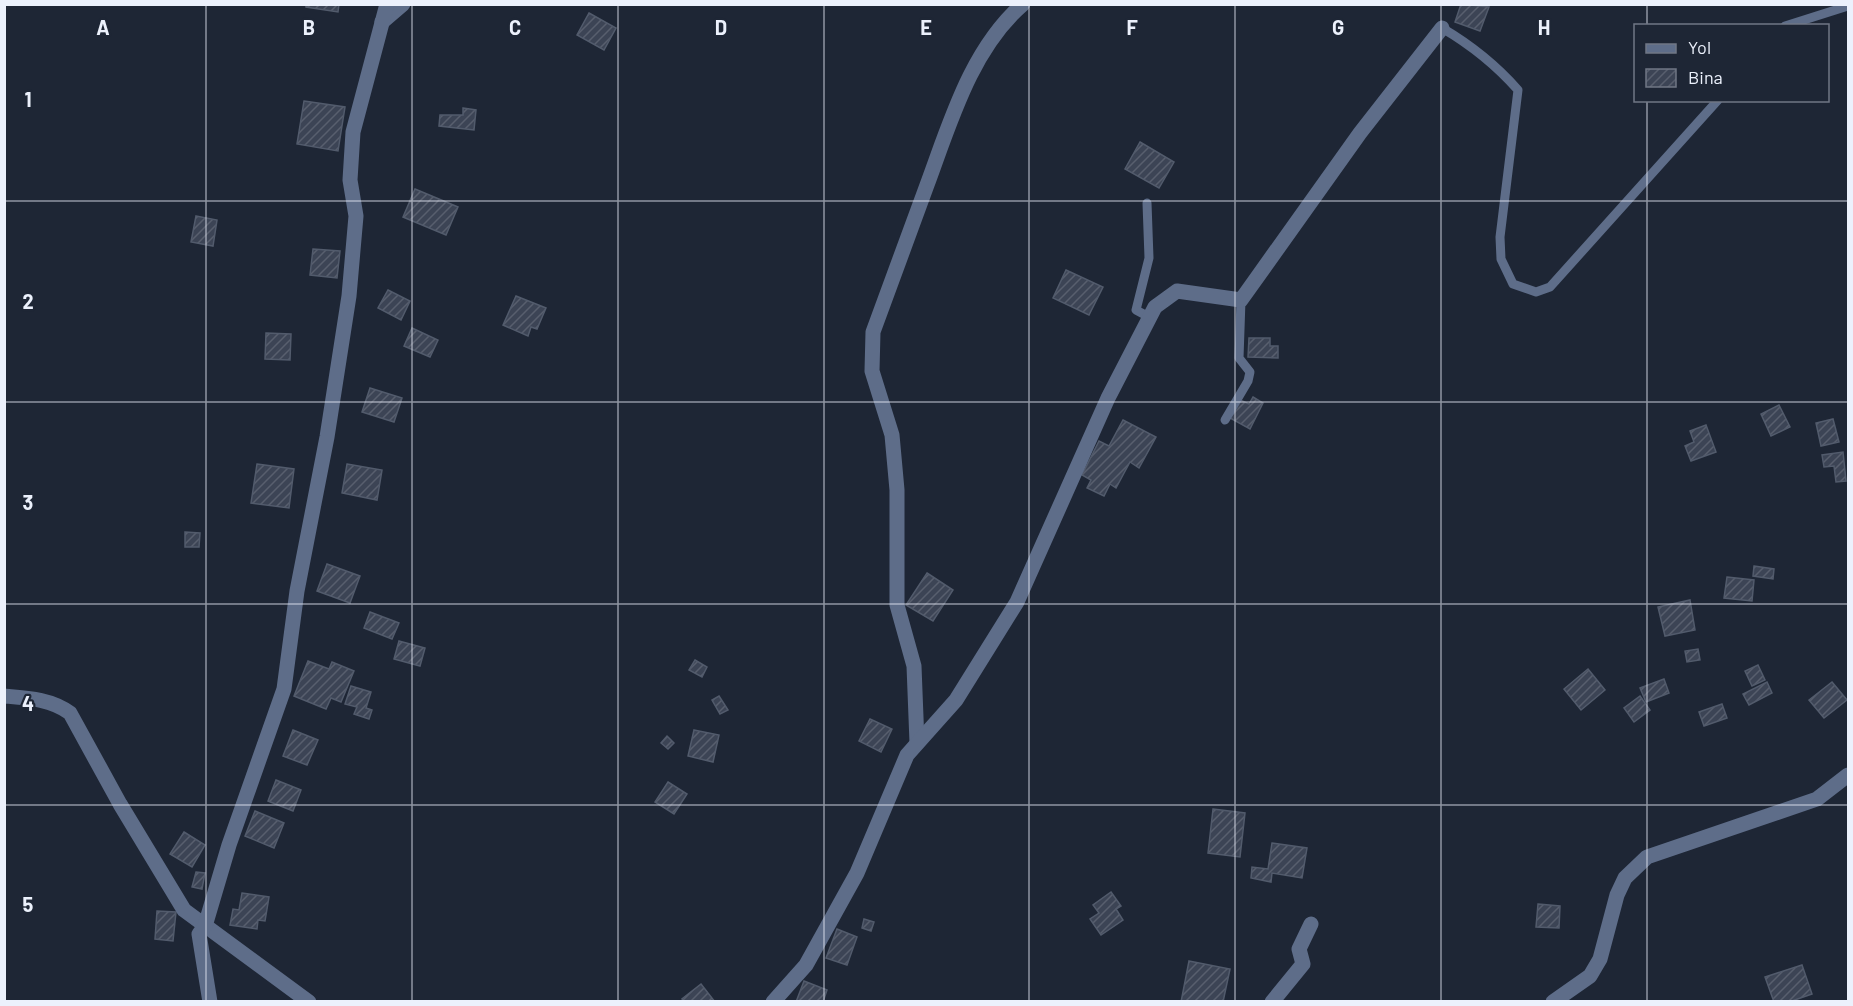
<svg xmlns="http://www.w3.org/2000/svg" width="1853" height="1006" font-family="Barlow,sans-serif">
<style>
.building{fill:url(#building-hatch);stroke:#525b6c;stroke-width:1.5}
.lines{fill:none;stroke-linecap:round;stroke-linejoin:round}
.lane{stroke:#5e6d89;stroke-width:9}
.street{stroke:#5e6d89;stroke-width:15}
.grid{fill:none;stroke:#ecf1fc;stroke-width:1.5;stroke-opacity:0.55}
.grid-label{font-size:20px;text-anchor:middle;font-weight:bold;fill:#ecf1fc;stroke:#1e2635;stroke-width:4.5;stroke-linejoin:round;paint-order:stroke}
</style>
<defs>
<pattern id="building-hatch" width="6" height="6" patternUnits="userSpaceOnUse" patternTransform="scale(1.5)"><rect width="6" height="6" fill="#3c4455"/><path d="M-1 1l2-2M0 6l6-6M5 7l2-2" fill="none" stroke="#585f6e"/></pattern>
</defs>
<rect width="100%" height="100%" fill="#1e2635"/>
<!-- building -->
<g class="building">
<polygon points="306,4 339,4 338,12 306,7"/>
<polygon points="1461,4 1489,7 1480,31 1455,22"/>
<polygon points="589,13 616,28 604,50 577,35"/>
<polygon points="304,101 345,107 338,151 297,144"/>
<polygon points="463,108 476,110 474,130 439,126 440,115 463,115"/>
<polygon points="1140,142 1174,162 1159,188 1125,169"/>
<polygon points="415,189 458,207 446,235 403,217"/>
<polygon points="196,216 217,220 213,246 191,242"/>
<polygon points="313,249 340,251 337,278 310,275"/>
<polygon points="1066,270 1103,287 1089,315 1053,298"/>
<polygon points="388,290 410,301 401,320 378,308"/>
<polygon points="516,296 546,308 537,329 531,327 528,336 503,325"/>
<polygon points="412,328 438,340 430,357 404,346"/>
<polygon points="266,333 291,334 290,360 265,359"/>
<polygon points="1249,338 1270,338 1270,346 1278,346 1278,358 1248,357"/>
<polygon points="370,388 402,398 394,422 362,412"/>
<polygon points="1253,397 1263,403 1250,429 1230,418 1240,400 1249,404"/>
<polygon points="1779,405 1790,427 1771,436 1761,414"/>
<polygon points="1833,419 1839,442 1821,446 1816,423"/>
<polygon points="1123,420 1156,437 1139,468 1130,462 1116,488 1110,484 1104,496 1087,488 1091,480 1082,475 1099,441 1109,446"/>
<polygon points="1706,425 1716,452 1691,461 1685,446 1694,442 1690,431"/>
<polygon points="1843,452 1846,481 1836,482 1834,466 1824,467 1822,455"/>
<polygon points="257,464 294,469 289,508 251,503"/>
<polygon points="347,464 382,470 377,500 342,493"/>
<polygon points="185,532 200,533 199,547 185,547"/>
<polygon points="327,564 360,576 350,603 317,591"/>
<polygon points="1754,566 1774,569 1773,579 1753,576"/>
<polygon points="927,573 953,590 933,621 906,605"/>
<polygon points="1727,577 1754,580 1752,601 1724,598"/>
<polygon points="1690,600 1695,630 1665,636 1658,607"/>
<polygon points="370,612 399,623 392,639 364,628"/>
<polygon points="399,641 425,648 420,666 394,659"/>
<polygon points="1698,649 1700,660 1687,662 1685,651"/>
<polygon points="695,660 707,667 702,677 689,670"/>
<polygon points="308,661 329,669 332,662 354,671 341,702 331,698 326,709 294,696"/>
<polygon points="1758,665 1765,680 1752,686 1745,671"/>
<polygon points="1588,669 1605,690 1581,710 1564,689"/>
<polygon points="1664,679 1669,693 1646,702 1640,688"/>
<polygon points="1767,682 1772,693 1749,705 1743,694"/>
<polygon points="1832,682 1847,700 1824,718 1809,700"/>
<polygon points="351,686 371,692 366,708 372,710 369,719 354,714 357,707 345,704"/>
<polygon points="719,696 728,710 720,714 712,700"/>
<polygon points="1640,696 1650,710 1634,722 1624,708"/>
<polygon points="1722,704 1727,718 1704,726 1699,712"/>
<polygon points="870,719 892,729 881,752 859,741"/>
<polygon points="293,730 318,740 307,765 283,756"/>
<polygon points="694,730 719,735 713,762 688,756"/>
<polygon points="667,736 674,743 668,749 661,743"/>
<polygon points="276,780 301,790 293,811 268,801"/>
<polygon points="668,782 687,794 674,814 655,802"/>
<polygon points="1213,809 1245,813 1240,857 1208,853"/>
<polygon points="255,811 284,823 274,848 245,836"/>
<polygon points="184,832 205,845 192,867 170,854"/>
<polygon points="1272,843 1307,848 1302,878 1272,873 1271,882 1251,878 1252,867 1268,869"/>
<polygon points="196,872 205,873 202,889 192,887"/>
<polygon points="1111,892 1121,906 1116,909 1123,920 1101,935 1090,919 1099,913 1093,905"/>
<polygon points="242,893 269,897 265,921 258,920 257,929 230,925 233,909 239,910"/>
<polygon points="1538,904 1560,906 1559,928 1536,927"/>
<polygon points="157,911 176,912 173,941 155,939"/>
<polygon points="864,919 874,922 871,931 862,928"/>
<polygon points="837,929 857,937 847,965 826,958"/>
<polygon points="1189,961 1230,969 1223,1002 1181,1002"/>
<polygon points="1802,965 1812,994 1789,1002 1774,1002 1765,977"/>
<polygon points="804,981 827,990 823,1002 796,1002"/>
<polygon points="701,984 715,1002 684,1002 682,999"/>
</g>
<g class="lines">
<!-- lane -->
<g class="lane">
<polyline points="1785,26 1848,6"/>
<path d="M1442,28C1471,45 1496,65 1518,90L1500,237L1501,259L1513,284L1536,292L1550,287L1718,100"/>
<polyline points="1147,203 1149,258 1136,310 1149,317"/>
<polyline points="1225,420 1248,381 1250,372 1239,358 1241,300"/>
</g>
<!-- street -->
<g class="street">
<polyline points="382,22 403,4"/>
<path d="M4,696C28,698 51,699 70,713L120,804L184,910L309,1002"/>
<path d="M917,743L914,666L897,605V490L892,435L872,371L873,332C891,283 909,234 927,185C950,123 971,49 1023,4"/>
<polyline points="210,1002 199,934 205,926 229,845 284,689 297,591 327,437 349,296 356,216 350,180 353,132 387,4"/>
<polyline points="773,1002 806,965 857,873 907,755 956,700 1017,602 1108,398 1155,307 1177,291 1241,300 1360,133 1442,28"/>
<polyline points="1272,1002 1303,964 1299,949 1311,924"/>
<polyline points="1553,1002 1590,976 1600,959 1617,895 1625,878 1647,857 1817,799 1848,775"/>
</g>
</g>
<!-- grid -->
<path class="grid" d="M206,4V1002M412,4V1002M618,4V1002M824,4V1002M1029,4V1002M1235,4V1002M1441,4V1002M1647,4V26M1647,100V1002M4,201H1848M4,402H1848M4,604H1848M4,805H1848"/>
<g class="grid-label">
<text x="103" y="35">A</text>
<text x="309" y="35">B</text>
<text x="515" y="35">C</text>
<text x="721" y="35">D</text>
<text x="926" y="35">E</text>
<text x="1132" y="35">F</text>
<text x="1338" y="35">G</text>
<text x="1544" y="35">H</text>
<text x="28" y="107">1</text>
<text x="28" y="309">2</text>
<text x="28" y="510">3</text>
<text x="28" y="711">4</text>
<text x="28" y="912">5</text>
</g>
<!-- border -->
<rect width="1853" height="1006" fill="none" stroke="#ecf1fc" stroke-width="12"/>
<!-- legend -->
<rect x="1634" y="24" width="195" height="78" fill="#1e2635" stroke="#707785" stroke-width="1.5"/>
<rect x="1646" y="44" width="30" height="9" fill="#5e6d89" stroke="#707785" stroke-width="1.5"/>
<text x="1688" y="54" font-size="18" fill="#ecf1fc">Yol</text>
<rect x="1646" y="69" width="30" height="18" fill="url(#building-hatch)" stroke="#707785" stroke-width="1.5"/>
<text x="1688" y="84" font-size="18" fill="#ecf1fc">Bina</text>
</svg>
